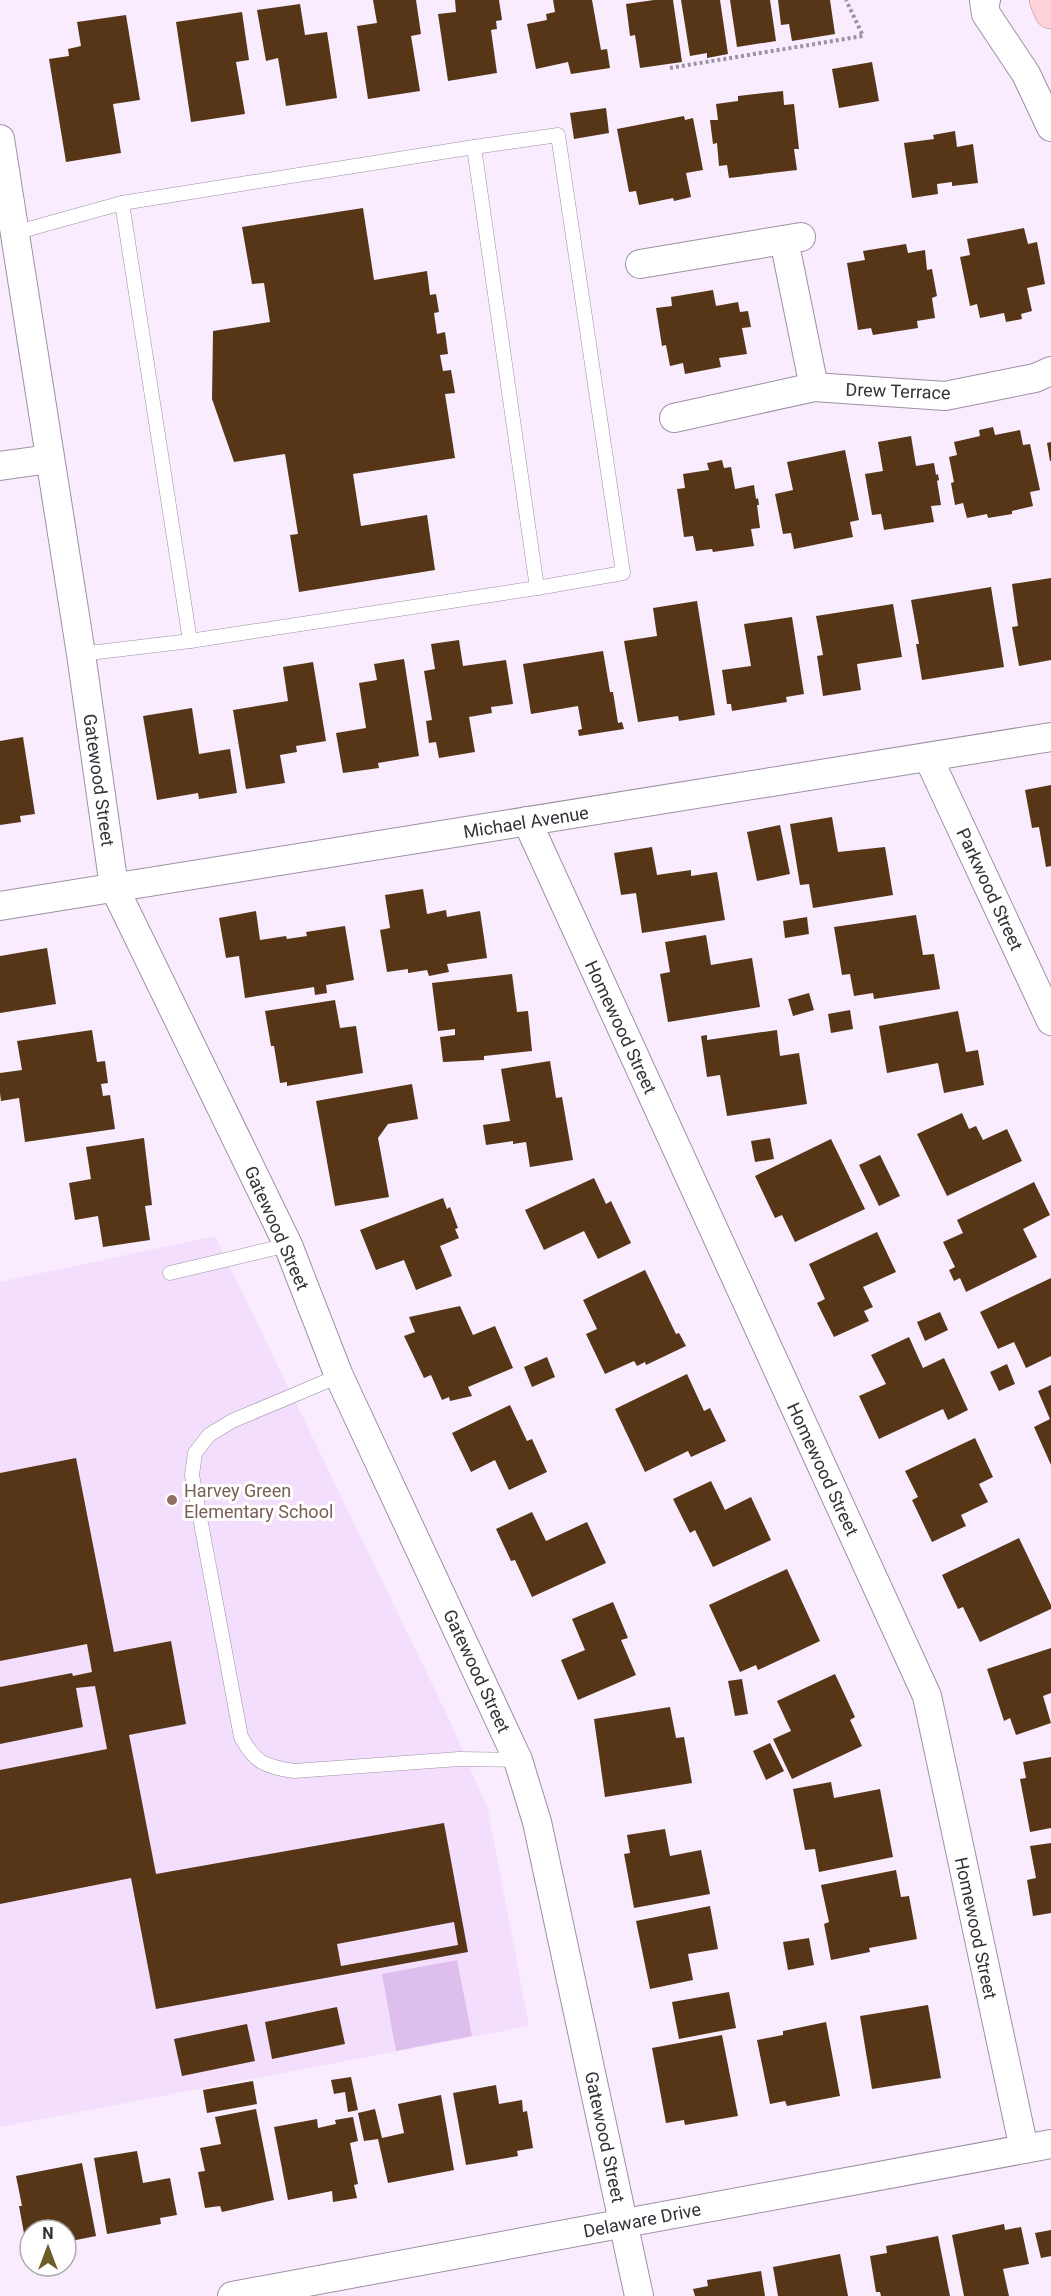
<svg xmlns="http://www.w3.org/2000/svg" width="1051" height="2296" font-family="Roboto,sans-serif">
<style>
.built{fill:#f3dffd}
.green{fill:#debeec}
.building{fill:#563616;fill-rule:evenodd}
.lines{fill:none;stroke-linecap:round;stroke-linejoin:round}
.service-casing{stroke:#9e90a5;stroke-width:15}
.minor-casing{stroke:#9e90a5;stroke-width:30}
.primary-casing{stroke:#b68790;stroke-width:34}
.path{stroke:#9c93a0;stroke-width:4;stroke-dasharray:3 3;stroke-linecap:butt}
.service{stroke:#fff;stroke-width:14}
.minor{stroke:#fff;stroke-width:28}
.primary{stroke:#fdd3d9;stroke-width:33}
.education-dot{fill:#8d6e63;stroke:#fff;stroke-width:2}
.labels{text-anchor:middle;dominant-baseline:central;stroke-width:6;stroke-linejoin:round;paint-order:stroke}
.street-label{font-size:18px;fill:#363038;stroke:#fff}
.education-label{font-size:18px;fill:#785e54;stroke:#fff;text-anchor:start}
</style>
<rect width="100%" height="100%" fill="#f8ecfe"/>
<!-- built -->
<polygon class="built" points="215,1236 449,1719 488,1810 529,2026 0,2127 0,1282"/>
<!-- green -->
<polygon class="green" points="457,1960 472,2036 396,2051 382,1974"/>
<!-- building -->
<g class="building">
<polygon points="373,0 416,0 421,34 411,36 420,91 368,99 357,26 377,23"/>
<polygon points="455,0 499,0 502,20 496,21 497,29 491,30 497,73 448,81 438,14 456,12"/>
<polygon points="553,0 592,0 601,50 607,49 610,68 571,74 568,62 536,69 527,24 547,20 546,14 555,12"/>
<polygon points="654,0 673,0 682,62 640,68 635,35 630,36 626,4"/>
<polygon points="681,0 720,0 728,54 707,58 707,53 690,56"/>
<polygon points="730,0 770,0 776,41 737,47"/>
<polygon points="778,0 830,0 835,34 792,41 789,24 781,25"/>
<polygon points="300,4 305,35 327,32 337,98 286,106 278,58 266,61 257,10"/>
<polygon points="242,12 249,60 236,62 245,114 191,122 176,22"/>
<polygon points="126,15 140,100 113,104 121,153 66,162 49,59 69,56 68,49 81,46 77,22"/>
<polygon points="872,62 879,101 839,108 832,69"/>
<polygon points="783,91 784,105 794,104 799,149 794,149 797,170 729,178 727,165 719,166 717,143 713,144 710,120 718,120 716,104 738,101 738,96"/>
<polygon points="606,108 609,133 574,139 570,113"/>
<polygon points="684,116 685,120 693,118 703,170 686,173 691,197 674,201 673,198 639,205 636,191 629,192 617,129"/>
<polygon points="955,131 957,147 973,144 978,183 952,186 952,182 937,184 938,194 912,198 904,143 934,139 933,135"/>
<polygon points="363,208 374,280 427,271 430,295 436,294 439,312 434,313 437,334 445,332 448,354 440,355 443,371 451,370 455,393 445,394 455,458 353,474 361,526 427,515 435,570 299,592 290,535 298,534 285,454 234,462 212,399 213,331 270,322 264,283 252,284 242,227"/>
<polygon points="1024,228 1028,244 1037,242 1045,284 1027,288 1032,311 1021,314 1022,319 1006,322 1004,313 980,318 977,304 970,306 960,257 970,255 967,239"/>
<polygon points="906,244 908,253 925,250 927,270 932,269 937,296 932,298 935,318 917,321 918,328 873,335 871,328 858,330 847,263 865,260 863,251"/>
<polygon points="713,290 716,306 738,302 740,312 748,311 751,327 742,328 747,354 719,358 721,367 685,374 683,363 670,366 666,345 662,346 656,308 672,306 671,297"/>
<polygon points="993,427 995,435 1020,430 1023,445 1030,444 1040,490 1030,492 1033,506 1012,511 1012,514 988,518 987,514 967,518 963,503 955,505 951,483 954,482 949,457 957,455 954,442 980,436 979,430"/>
<polygon points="911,436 916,466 934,463 936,475 938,474 939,480 937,481 941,505 931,506 934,522 884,530 881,514 872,515 865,474 883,471 878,442"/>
<polygon points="1051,442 1051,461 1050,461 1047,443"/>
<polygon points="845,450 859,520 850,522 853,537 794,549 791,533 783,534 775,494 793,490 787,462"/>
<polygon points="722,460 724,468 731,467 735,489 754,485 756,499 758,498 759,505 757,505 760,528 751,529 754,546 713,552 712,549 696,551 693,536 684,537 677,489 685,488 683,474 709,470 707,463"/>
<polygon points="1051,578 1051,660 1019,666 1012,627 1018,626 1012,584"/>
<polygon points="991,587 1004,667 922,680 916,644 919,644 911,600"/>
<polygon points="697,601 715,715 679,721 678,716 638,722 624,641 657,636 653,608"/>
<polygon points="893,604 902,657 857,664 861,690 823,696 817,656 823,655 816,616"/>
<polygon points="792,617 804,694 786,697 787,702 732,711 731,704 727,704 722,670 751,666 744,624"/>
<polygon points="459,640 463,666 506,660 513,704 491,707 492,713 469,717 475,752 439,758 436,742 429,743 426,721 432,720 424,671 435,669 431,644"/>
<polygon points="603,651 610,692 613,692 618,723 622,722 624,729 579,736 578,730 582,729 578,706 531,714 523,664"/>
<polygon points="404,659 419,756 378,763 379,768 343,773 336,733 366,728 359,683 377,680 374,664"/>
<polygon points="313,662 326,741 296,746 297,752 280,755 285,783 246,789 233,710 288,701 283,667"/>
<polygon points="192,708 199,754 230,749 237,793 199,799 198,793 157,800 143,716"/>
<polygon points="23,737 35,814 20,816 21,822 0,825 0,741"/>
<polygon points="1051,785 1051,866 1046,867 1039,827 1032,828 1025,790"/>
<polygon points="832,817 838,852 885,847 893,895 813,908 809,884 800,885 790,824"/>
<polygon points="780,825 790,874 757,881 747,832"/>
<polygon points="652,847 657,875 691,870 691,876 717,872 725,920 642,933 636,893 621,895 614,853"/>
<polygon points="423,889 427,914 446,910 447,917 480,911 487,958 447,964 449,972 429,976 427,970 408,973 408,969 387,972 380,930 390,928 385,895"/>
<polygon points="256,911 260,940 286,936 287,939 307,936 306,932 345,926 354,980 326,985 327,993 315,995 314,987 245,998 239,956 226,958 219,918"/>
<polygon points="916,915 923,955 934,954 940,989 874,999 873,993 854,996 850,974 842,975 834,927"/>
<polygon points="807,917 809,934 785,938 783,921"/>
<polygon points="706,935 711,965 752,958 760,1007 668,1022 660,974 670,972 665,942"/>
<polygon points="47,948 56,1004 0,1013 0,956"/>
<polygon points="512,974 517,1012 528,1011 532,1051 484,1056 484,1060 443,1062 440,1037 455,1035 455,1029 438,1031 432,983"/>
<polygon points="809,993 814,1010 793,1016 788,999"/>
<polygon points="335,1000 340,1028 356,1026 363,1073 287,1086 287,1082 280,1083 274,1046 271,1046 265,1011"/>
<polygon points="850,1010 853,1029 831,1033 828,1014"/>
<polygon points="958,1011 966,1052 978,1050 984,1085 944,1093 938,1063 887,1073 879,1026"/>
<polygon points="92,1030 97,1062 105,1061 108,1083 101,1084 103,1096 110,1095 115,1129 25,1142 19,1098 1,1101 0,1093 0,1073 22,1070 17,1041"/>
<polygon points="777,1030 780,1056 799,1053 807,1104 727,1116 720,1075 707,1077 701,1036 707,1035 707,1040"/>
<polygon points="550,1061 556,1098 562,1097 573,1160 530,1167 526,1142 513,1144 513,1141 486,1145 483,1125 510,1121 501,1069"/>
<polygon points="412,1084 418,1119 388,1124 378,1138 389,1197 335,1206 316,1101"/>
<polygon points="962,1113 969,1129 976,1126 983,1140 1007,1129 1022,1161 947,1196 917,1134"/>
<polygon points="144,1138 152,1205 145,1206 150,1240 103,1247 98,1216 75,1220 69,1183 91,1179 86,1147"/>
<polygon points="770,1138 774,1159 755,1162 751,1141"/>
<polygon points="831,1139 865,1209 795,1242 782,1215 775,1218 755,1176"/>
<polygon points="880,1155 900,1196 879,1206 859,1165"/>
<polygon points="594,1178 606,1204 611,1201 631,1243 598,1259 584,1231 544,1250 525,1210"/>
<polygon points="1034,1182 1050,1215 1023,1229 1037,1257 966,1292 960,1278 954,1281 949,1270 955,1267 943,1242 963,1233 957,1220"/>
<polygon points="443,1198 447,1209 450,1207 458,1228 455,1229 459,1238 440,1246 452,1276 416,1290 404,1260 376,1270 360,1230"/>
<polygon points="877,1232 896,1272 863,1287 873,1307 864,1311 869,1321 834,1337 817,1303 825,1299 809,1264"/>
<polygon points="645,1270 676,1334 679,1333 686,1346 646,1365 645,1362 637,1366 634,1361 605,1374 586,1334 597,1329 583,1300"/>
<polygon points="1051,1278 1051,1356 1026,1368 1014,1342 998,1349 980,1312"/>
<polygon points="460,1306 473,1335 495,1326 513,1368 468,1387 472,1396 450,1401 449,1397 442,1400 431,1375 424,1378 404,1336 415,1332 409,1317"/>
<polygon points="940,1312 948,1330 925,1341 917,1322"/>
<polygon points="909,1337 923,1368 944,1358 968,1410 948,1420 943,1409 879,1439 859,1396 886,1384 871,1355"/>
<polygon points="547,1357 555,1377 532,1387 524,1367"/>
<polygon points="1007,1364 1015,1384 999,1391 990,1372"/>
<polygon points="687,1374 704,1411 710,1408 726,1441 691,1457 688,1451 645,1472 615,1409"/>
<polygon points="1051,1385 1051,1465 1034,1427 1050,1419 1038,1391"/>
<polygon points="510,1405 527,1441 532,1439 547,1472 509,1490 495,1460 471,1472 452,1433"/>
<polygon points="975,1438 993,1477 979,1484 988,1502 961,1515 966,1526 932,1542 912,1500 918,1497 905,1471"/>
<path d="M76,1458L114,1652L171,1641L186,1724L129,1735L156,1874L444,1823L468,1952L156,2009L131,1878L0,1904V1770L107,1749L95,1686L76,1688L83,1727L0,1744V1687L72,1673L73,1676L92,1672L87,1644L0,1661V1473ZM454,1922L458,1945L341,1966L337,1944Z"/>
<polygon points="711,1481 725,1510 751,1497 771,1540 713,1567 695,1530 690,1533 673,1499"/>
<polygon points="532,1512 546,1541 587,1522 606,1563 532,1597 515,1560 511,1561 496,1529"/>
<polygon points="1019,1538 1051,1605 1051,1609 980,1642 963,1607 958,1609 942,1575"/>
<polygon points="787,1569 820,1641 758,1670 756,1665 740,1672 709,1605"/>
<polygon points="613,1602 628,1638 621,1640 636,1675 578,1700 561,1660 585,1650 572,1619"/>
<polygon points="1051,1648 1051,1693 1043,1696 1051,1723 1016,1735 1010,1718 1004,1721 987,1669"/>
<polygon points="835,1674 855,1717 850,1720 862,1746 792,1779 773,1739 791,1731 777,1701"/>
<polygon points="742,1679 748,1714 735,1716 728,1681"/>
<polygon points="670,1707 676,1738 684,1737 692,1783 605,1797 594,1719"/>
<polygon points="770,1743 784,1771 766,1780 753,1751"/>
<polygon points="1051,1757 1051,1828 1030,1832 1020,1779 1026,1778 1023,1762"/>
<polygon points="831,1782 834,1798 880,1789 893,1857 819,1872 815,1849 805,1850 793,1789"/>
<polygon points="665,1829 670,1856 701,1850 710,1894 634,1908 624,1854 630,1853 627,1835"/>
<polygon points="1051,1843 1051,1913 1033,1916 1027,1880 1036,1878 1030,1846"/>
<polygon points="896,1870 901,1897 909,1896 917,1939 869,1948 870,1952 831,1960 824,1924 829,1922 821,1885"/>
<polygon points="710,1906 718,1949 688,1954 693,1980 650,1989 636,1921"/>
<polygon points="809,1938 814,1965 788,1970 783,1942"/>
<polygon points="729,1992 736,2028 679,2039 672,2002"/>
<polygon points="928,2005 941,2078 872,2089 860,2016"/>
<polygon points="337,2007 345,2044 272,2059 265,2022"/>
<polygon points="826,2022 840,2096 787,2106 785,2101 770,2104 757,2040 783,2035 783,2031"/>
<polygon points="247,2024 255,2061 182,2076 174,2039"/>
<polygon points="722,2035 738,2116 685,2125 684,2120 666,2123 652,2048"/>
<polygon points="351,2077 358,2110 348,2112 345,2092 334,2094 331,2080"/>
<polygon points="253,2081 257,2104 207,2113 203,2090"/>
<polygon points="496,2085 499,2104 522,2100 523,2112 527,2111 533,2148 517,2151 518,2156 466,2165 453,2093"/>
<polygon points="441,2095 454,2170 388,2183 378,2139 364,2141 358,2113 375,2109 382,2138 404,2133 398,2104"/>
<polygon points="256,2109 274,2200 222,2212 220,2206 205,2208 198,2172 205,2171 200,2148 221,2144 215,2117"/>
<polygon points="353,2117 358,2141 350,2143 358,2184 354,2185 357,2198 333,2202 332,2191 288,2200 274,2127 317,2119 318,2128 336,2124 335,2120"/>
<polygon points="137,2151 143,2183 170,2178 177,2215 160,2218 161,2224 107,2234 94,2158"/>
<polygon points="82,2163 96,2236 66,2242 66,2230 30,2230 30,2249 27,2250 19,2206 22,2206 16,2176"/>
<polygon points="1004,2224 1005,2230 1021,2227 1029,2264 1003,2269 1009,2296 964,2296 952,2235"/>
<polygon points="1051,2230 1051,2256 1041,2258 1035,2233"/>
<polygon points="938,2236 950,2296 881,2296 880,2292 876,2292 870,2256 887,2253 886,2246"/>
<polygon points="840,2254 848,2296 778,2296 773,2267"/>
<polygon points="761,2271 765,2296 695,2296 693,2289 708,2286 707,2280"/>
</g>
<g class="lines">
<!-- service casing -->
<g class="service-casing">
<g id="service">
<polyline points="474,147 558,135 623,573 537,588"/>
<polyline points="122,203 474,147 537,588 190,641"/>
<polyline points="14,233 122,203 190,641 81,654"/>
<polyline points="170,1273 288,1245"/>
<path d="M339,1376L232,1421L209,1435L195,1453L192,1475L241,1737C256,1764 265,1766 294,1771L459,1759L518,1760"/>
</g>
</g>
<!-- minor casing -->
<g class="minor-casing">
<g id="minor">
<polyline points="986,0 984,1 986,14 1026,74 1051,127"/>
<polyline points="0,139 81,654 114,887 288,1245 339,1376 518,1760 537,1822 639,2296"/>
<polyline points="784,240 814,387"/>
<polyline points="640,264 801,237"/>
<polyline points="674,418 814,387 945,396 1035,378 1051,371"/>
<polyline points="0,466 49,459"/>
<polyline points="928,757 1051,1021"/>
<polyline points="527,821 927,1696 1024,2149"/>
<polyline points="0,906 1051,737"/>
<polyline points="232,2296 1051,2144"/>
</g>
</g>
<!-- primary casing -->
<g class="primary-casing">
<polyline id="primary" points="1046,0 1051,12"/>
</g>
<!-- path -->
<polyline class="path" points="670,68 863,36 846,0"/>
<!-- service -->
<use href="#service" class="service"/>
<!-- minor -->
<use href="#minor" class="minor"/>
<!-- primary -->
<use href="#primary" class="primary"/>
</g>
<!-- markers -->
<circle class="education-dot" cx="172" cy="1500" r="6"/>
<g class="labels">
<!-- street labels -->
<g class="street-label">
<text transform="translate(898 391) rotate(2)">Drew Terrace</text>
<text transform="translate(99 780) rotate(82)">Gatewood Street</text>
<text transform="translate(526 822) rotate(-9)">Michael Avenue</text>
<text transform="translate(990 889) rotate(65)">Parkwood Street</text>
<text transform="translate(621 1027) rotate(65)">Homewood Street</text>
<text transform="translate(277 1228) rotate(66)">Gatewood Street</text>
<text transform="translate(823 1469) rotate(65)">Homewood Street</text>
<text transform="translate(477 1671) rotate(65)">Gatewood Street</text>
<text transform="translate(976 1928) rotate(78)">Homewood Street</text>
<text transform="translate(605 2137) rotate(78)">Gatewood Street</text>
<text transform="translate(642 2220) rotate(-11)">Delaware Drive</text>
</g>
<!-- education labels -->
<g class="education-label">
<text x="184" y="1490">Harvey Green<tspan x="184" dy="21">Elementary School</tspan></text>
</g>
</g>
<!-- north arrow -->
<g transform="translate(48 2248)"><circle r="28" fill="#ffffff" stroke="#afacaf" stroke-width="1.5"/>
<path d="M0-4.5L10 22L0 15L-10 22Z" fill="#6e5c2a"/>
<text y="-9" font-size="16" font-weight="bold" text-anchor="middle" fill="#363038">N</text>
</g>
</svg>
